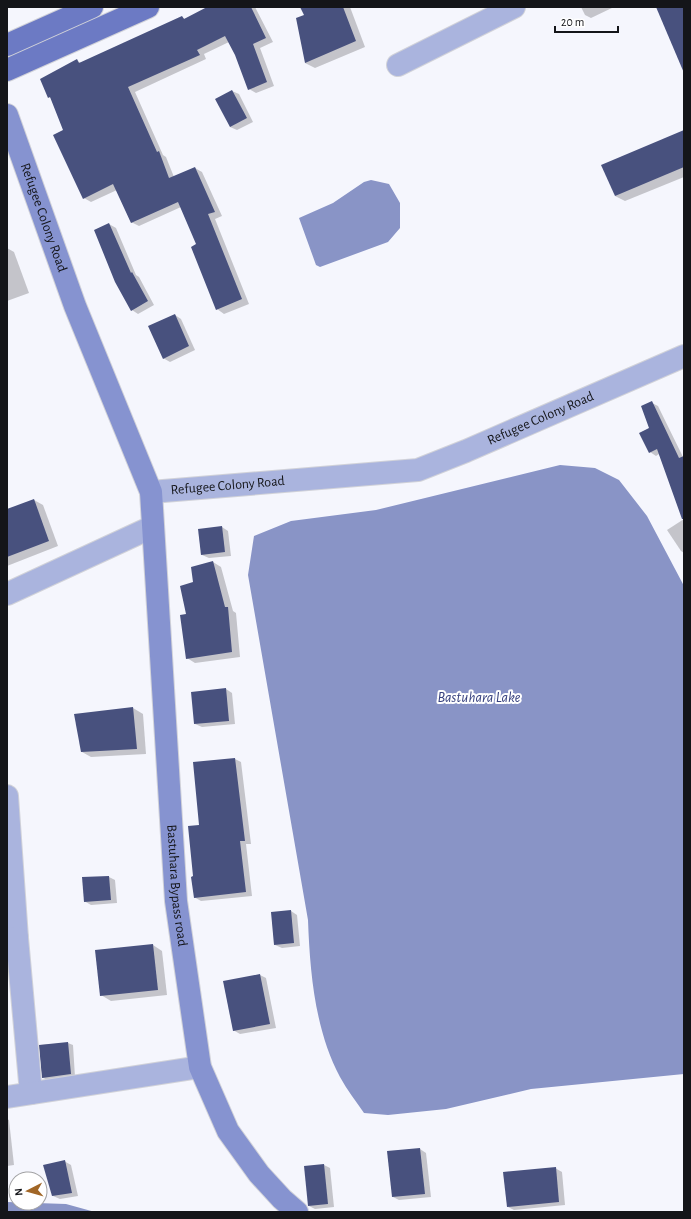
<svg xmlns="http://www.w3.org/2000/svg" width="691" height="1219" font-family="'Alegreya Sans',sans-serif">
<style>
.water{fill:#8994c6}
.shadow{fill:#0003}
.building{fill:#48517e}
.lines{fill:none;stroke-linecap:round;stroke-linejoin:round}
.minor-casing{stroke:#d1d2d9;stroke-width:24}
.secondary-casing{stroke:#d1d2d9;stroke-width:24}
.primary-casing{stroke:#d1d2d9;stroke-width:24}
.minor{stroke:#aab4de;stroke-width:22}
.secondary{stroke:#8693d0;stroke-width:22}
.primary{stroke:#6c7ac4;stroke-width:22}
.labels{text-anchor:middle;dominant-baseline:central;stroke-width:4;stroke-linejoin:round;paint-order:stroke}
.street-label{font-size:14px;fill:#141519;stroke:#fff}
.water-label{font-size:15px;font-style:italic;fill:#36407e;stroke:#fff}
</style>
<rect width="100%" height="100%" fill="#f5f6fd"/>
<!-- water -->
<g class="water">
<polygon points="371,180 389,184 400,203 400,228 388,242 320,267 316,265 299,218 333,203 364,182"/>
<path d="M560,465L595,468L619,480L647,516L684,586V1074L531,1089L446,1109L388,1115L364,1113C356,1101 347,1090 340,1077C315,1030 310,973 308,920L248,575L254,536L291,521L376,510Z"/>
<polygon points="7,1202 66,1204 95,1212 7,1212"/>
</g>
<!-- shadow -->
<g class="shadow">
<polygon points="210,7 255,7 273,42 260,48 274,86 256,93 249,89 236,55 229,42 204,54 206,59 135,92 163,155 166,157 174,177 195,168 202,172 222,216 215,219 249,304 224,314 217,309 198,245 181,207 139,226 131,222 117,190 91,202 84,198 65,130 51,98 49,97 77,61 81,63 182,17 185,19"/>
<polygon points="301,7 350,7 365,47 315,68 305,63 305,16"/>
<polygon points="581,7 614,7 591,18 585,15"/>
<polygon points="232,91 239,94 253,122 237,130 230,127"/>
<polygon points="684,134 684,177 625,201 615,196"/>
<polygon points="109,224 116,228 136,275 139,277 154,305 138,314 132,310"/>
<polygon points="7,248 14,252 29,293 7,301"/>
<polygon points="175,315 181,319 195,350 170,362 163,358"/>
<polygon points="652,403 658,406 683,457 684,517 659,454 656,456 650,452"/>
<polygon points="34,500 43,505 58,546 7,566 7,510"/>
<polygon points="684,519 684,553 681,551 667,530"/>
<polygon points="222,527 228,531 231,556 209,558 202,555"/>
<polygon points="213,562 221,567 233,611 236,613 240,657 195,663 187,658 187,615 194,583"/>
<polygon points="226,689 232,693 235,724 202,727 195,724"/>
<polygon points="133,708 143,714 146,754 91,757 82,752 76,715"/>
<polygon points="235,759 241,762 251,844 246,844 252,896 201,901 194,897 194,877 200,826"/>
<polygon points="109,877 115,880 117,903 91,905 84,901"/>
<polygon points="291,911 297,915 300,946 282,948 275,945"/>
<polygon points="153,945 162,951 167,995 111,1001 101,995"/>
<polygon points="260,975 266,978 276,1028 240,1034 233,1030"/>
<polygon points="68,1043 73,1045 75,1077 48,1080 43,1078 40,1045"/>
<polygon points="7,1119 9,1120 14,1165 7,1166"/>
<polygon points="420,1149 426,1153 431,1197 399,1200 393,1197"/>
<polygon points="64,1161 71,1165 78,1196 60,1199 53,1196"/>
<polygon points="324,1165 330,1168 334,1207 315,1209 309,1206"/>
<polygon points="555,1168 562,1172 565,1205 514,1210 508,1207"/>
</g>
<!-- building -->
<g class="building">
<polygon points="207,7 251,7 266,38 253,44 267,82 248,90 235,55 225,36 197,50 200,55 128,87 157,152 159,151 169,178 195,167 215,212 208,214 242,299 216,310 191,247 196,244 178,202 131,223 113,184 83,199 53,135 63,130 50,97 48,98 40,79 77,59 79,63 182,16 184,19"/>
<polygon points="300,7 343,7 356,41 305,63 296,18 304,15"/>
<polygon points="656,7 684,7 684,73"/>
<polygon points="232,90 247,118 230,127 215,99"/>
<polygon points="684,130 684,167 615,196 601,165"/>
<polygon points="109,223 131,273 132,272 148,301 131,311 115,282 94,230"/>
<polygon points="175,314 189,346 163,359 148,326"/>
<polygon points="652,401 679,458 684,456 684,519 682,519 657,449 649,453 639,433 649,428 641,406"/>
<polygon points="34,499 49,541 7,557 7,509"/>
<polygon points="222,526 225,552 201,555 198,529"/>
<polygon points="213,561 225,607 228,607 232,652 186,659 180,615 186,614 180,586 193,582 191,567"/>
<polygon points="226,688 229,721 194,724 191,692"/>
<polygon points="133,707 137,749 81,752 74,714"/>
<polygon points="235,758 245,841 240,841 246,892 194,898 191,877 193,876 188,826 199,825 193,762"/>
<polygon points="109,876 111,900 84,902 82,877"/>
<polygon points="291,910 294,943 274,945 271,912"/>
<polygon points="153,944 158,990 100,996 95,950"/>
<polygon points="260,974 270,1024 233,1031 223,981"/>
<polygon points="68,1042 71,1074 42,1078 39,1045"/>
<polygon points="420,1148 425,1194 392,1197 387,1151"/>
<polygon points="65,1160 72,1193 52,1196 43,1165"/>
<polygon points="324,1164 328,1204 308,1206 304,1166"/>
<polygon points="556,1167 559,1202 507,1207 503,1172"/>
</g>
<g class="lines">
<!-- minor casing -->
<g class="minor-casing">
<g id="minor">
<polyline points="398,65 514,7"/>
<path id="s1" d="M151,492L418,470L466,451L684,356"/>
<polyline points="7,594 152,527"/>
<polyline points="7,796 17,938"/>
<polyline points="7,939 17,938 31,1093"/>
<polyline points="7,1097 200,1067"/>
</g>
</g>
<!-- secondary casing -->
<g class="secondary-casing">
<g id="secondary">
<path id="s2" d="M7,115L75,306L151,492L176,901L200,1067L228,1131L259,1174L282,1199L297,1212"/>
</g>
</g>
<!-- primary casing -->
<g class="primary-casing">
<g id="primary">
<polyline points="7,45 92,7"/>
<polyline points="7,70 148,7"/>
</g>
</g>
<!-- minor -->
<use href="#minor" class="minor"/>
<!-- secondary -->
<use href="#secondary" class="secondary"/>
<!-- primary -->
<use href="#primary" class="primary"/>
</g>
<g class="labels">
<!-- street labels -->
<g class="street-label">
<text stroke="none"><textPath href="#s2" startOffset="109">Refugee Colony Road</textPath></text>
<text stroke="none"><textPath href="#s1" startOffset="401">Refugee Colony Road</textPath></text>
<text stroke="none"><textPath href="#s1" startOffset="77">Refugee Colony Road</textPath></text>
<text stroke="none"><textPath href="#s2" startOffset="798">Bastuhara Bypass road</textPath></text>
</g>
<!-- water labels -->
<g class="water-label">
<text x="479" y="697">Bastuhara Lake</text>
</g>
</g>
<!-- border -->
<rect width="691" height="1219" fill="none" stroke="#141519" stroke-width="16"/>
<!-- north arrow -->
<g transform="translate(28 1191) rotate(264)"><circle r="19" fill="#ffffff" stroke="#a1a1a3"/>
<path d="M0-3L7 15L0 10L-7 15Z" fill="#a16626"/>
<text y="-6" font-size="11" font-weight="bold" text-anchor="middle" fill="#141519">N</text>
</g>
<!-- scale -->
<path d="M555 26v6h63v-6" fill="none" stroke="#141519" stroke-width="2"/>
<text x="561" y="26" font-size="12" fill="#141519" stroke="#ffffff" stroke-width="3" paint-order="stroke">20 m</text>
</svg>
